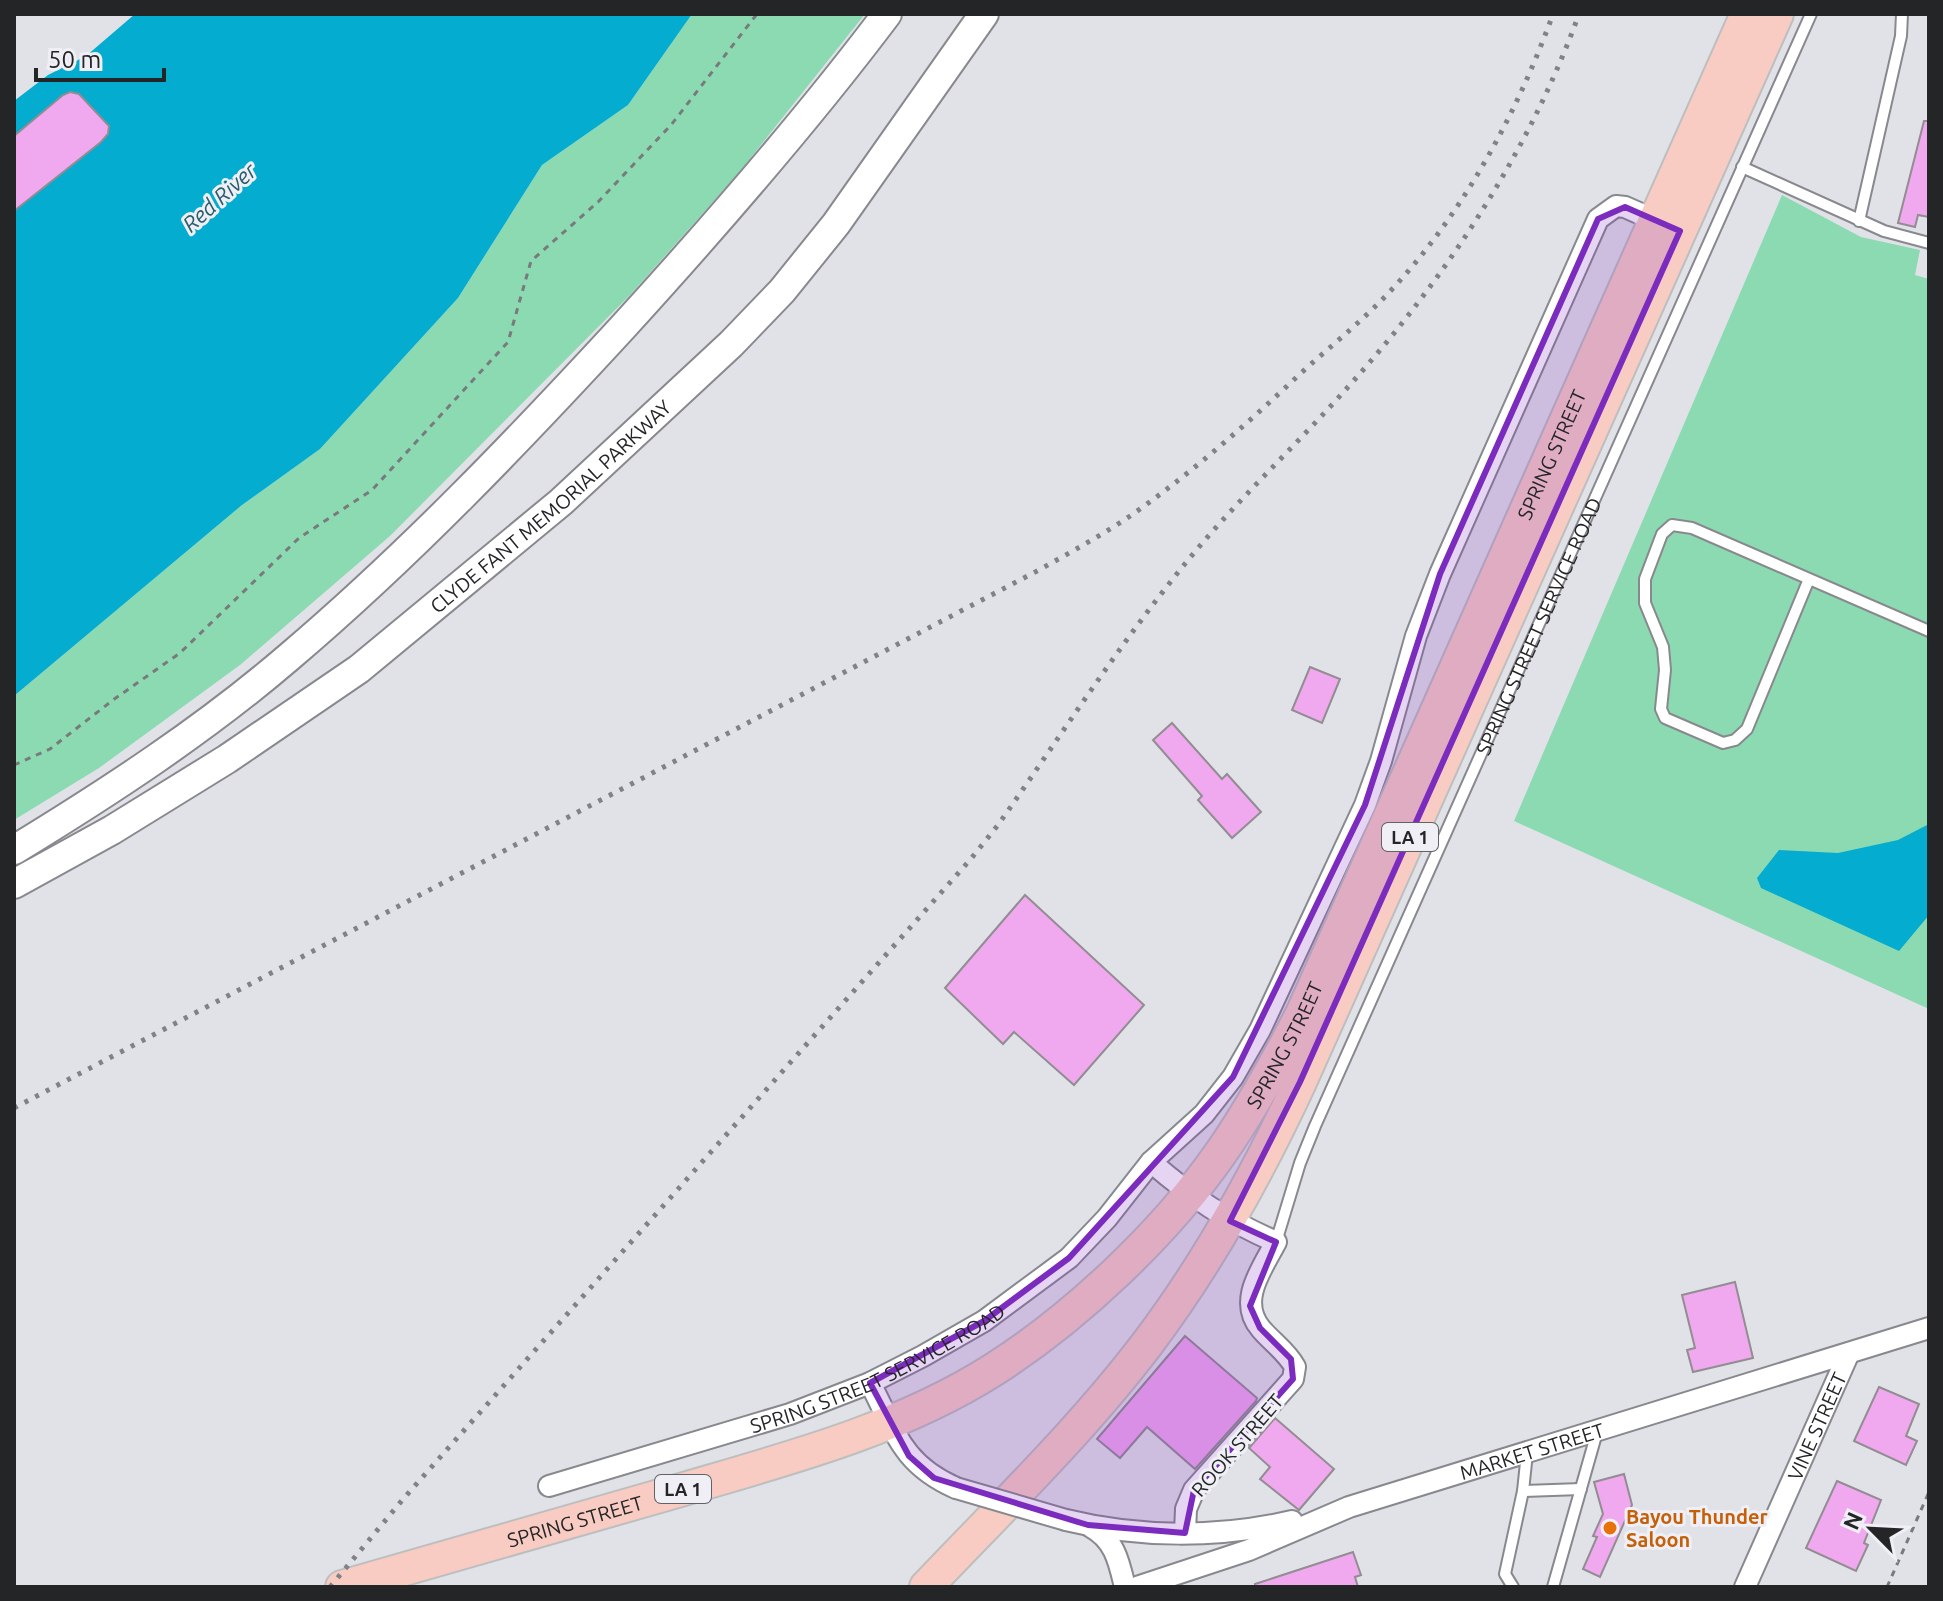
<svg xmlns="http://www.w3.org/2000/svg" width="1943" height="1601" font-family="Ubuntu,sans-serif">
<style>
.green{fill:#8cdab1}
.water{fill:#04accf}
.building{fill:#f0a8ef;stroke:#918d91;stroke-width:2}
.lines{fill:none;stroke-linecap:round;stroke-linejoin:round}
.lane-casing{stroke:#88898e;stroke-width:14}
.street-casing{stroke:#88898e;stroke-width:24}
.secondary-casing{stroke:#88898e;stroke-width:32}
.primary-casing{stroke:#bdbebe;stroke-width:36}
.path{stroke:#797a7e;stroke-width:3;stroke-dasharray:6 6;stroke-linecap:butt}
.lane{stroke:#fff;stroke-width:10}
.street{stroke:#fff;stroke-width:20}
.secondary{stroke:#fff;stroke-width:28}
.primary{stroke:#f8ccc2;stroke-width:32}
.rail{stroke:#818286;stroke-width:5;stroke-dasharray:4 8;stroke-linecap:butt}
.street-bridge-casing{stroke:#88898e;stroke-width:24;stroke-linecap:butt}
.street-bridge{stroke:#fff;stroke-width:20}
.marked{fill:#7b2cbf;fill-opacity:0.2;stroke:#7b2cbf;stroke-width:6;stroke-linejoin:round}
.food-dot{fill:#e8710a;stroke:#efeff5;stroke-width:3}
.labels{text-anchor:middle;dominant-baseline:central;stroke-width:6;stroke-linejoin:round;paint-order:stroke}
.shield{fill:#efeff5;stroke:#616265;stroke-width:2}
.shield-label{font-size:18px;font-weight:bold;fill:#242527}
.street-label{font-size:20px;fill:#242527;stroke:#efeff5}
.food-label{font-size:20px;font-weight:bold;fill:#c56008;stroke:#efeff5;text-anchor:start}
.water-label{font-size:22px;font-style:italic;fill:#275e6d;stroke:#efeff5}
</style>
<rect width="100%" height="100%" fill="#e1e2e8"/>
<!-- green -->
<g class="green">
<polygon points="692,14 865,14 737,175 630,295 390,536 240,665 99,768 14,820 14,696 242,505 320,449 458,298 542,165 628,105"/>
<polygon points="1782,195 1861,237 1920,250 1915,275 1929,279 1929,1009 1514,821"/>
</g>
<!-- water -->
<g class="water">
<polygon points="135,14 692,14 628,105 542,165 458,298 320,449 242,505 14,696 14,101 48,75 86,56"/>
<polygon points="1929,824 1929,915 1899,951 1761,888 1757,878 1779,850 1838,853 1898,840"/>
</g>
<!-- building -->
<g class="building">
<polygon points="70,92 79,94 109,126 108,134 101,142 14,211 14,136 63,95"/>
<polygon points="1924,121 1929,121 1929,217 1918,215 1915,227 1898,223"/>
<polygon points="1310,667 1340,679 1322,723 1292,710"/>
<polygon points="1172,723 1222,779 1227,774 1261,812 1232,838 1198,800 1202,796 1153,740"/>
<polygon points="1025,895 1144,1005 1074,1085 1014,1032 1003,1044 945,988"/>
<polygon points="1735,1282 1753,1358 1693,1372 1687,1350 1695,1348 1682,1295"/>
<polygon points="1185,1336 1257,1398 1256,1401 1195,1469 1147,1427 1120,1458 1097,1439"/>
<polygon points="1879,1387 1919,1404 1906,1436 1917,1441 1906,1465 1854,1441"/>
<polygon points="1275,1418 1334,1469 1299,1510 1260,1479 1270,1467 1249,1448"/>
<polygon points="1624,1474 1632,1505 1600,1577 1583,1569 1597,1537 1593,1536 1603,1514 1594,1482"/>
<polygon points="1837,1481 1881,1500 1864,1543 1868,1545 1856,1571 1806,1548"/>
<polygon points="1353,1552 1361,1575 1355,1577 1358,1587 1255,1587 1255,1584"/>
</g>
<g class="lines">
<!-- lane casing -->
<g class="lane-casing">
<g id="lane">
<polyline points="1742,167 1884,231 1929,243"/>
<polyline points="1859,221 1901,36 1902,14"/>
<polyline points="1809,579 1747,729 1735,740 1723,743 1665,718 1661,709 1665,670 1663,647 1645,603 1645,579 1662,534 1672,525 1692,528 1929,631"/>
<path id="s1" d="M1276,1242L1300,1163L1315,1126L1811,14"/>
<polyline points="1523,1491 1581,1489"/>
<polyline points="1513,1587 1505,1574 1523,1491 1527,1453"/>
<polyline points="1553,1587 1597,1432"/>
</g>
</g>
<!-- street casing -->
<g class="street-casing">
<g id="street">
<path d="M1151,1162C1194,1199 1224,1219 1276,1242C1262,1269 1237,1301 1261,1329C1272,1342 1287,1352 1295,1367L1293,1379L1194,1490L1186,1509L1185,1533"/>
<path d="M870,1383C896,1433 902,1464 956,1488"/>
<path id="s2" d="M549,1486L790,1414L870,1383L923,1356L984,1321L1069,1258L1107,1218L1151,1162L1204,1114L1233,1077L1260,1030L1365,805L1381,761L1416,636L1440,574L1598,219L1616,206L1625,207L1666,225"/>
<path d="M1066,1520C1139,1538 1219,1538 1292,1521"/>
<path d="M1091,1527C1115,1540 1119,1562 1125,1587"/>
<path id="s3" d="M1137,1587L1249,1550L1349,1507L1929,1328"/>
<path id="s4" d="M1745,1587L1848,1355"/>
</g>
</g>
<!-- secondary casing -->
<g class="secondary-casing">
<g id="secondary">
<path d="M14,850C109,792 204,730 289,657C408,556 517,442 623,327C715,226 805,123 887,14"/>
<path id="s5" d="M14,884L112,830L227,759L359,669L561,502L731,344L782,291L836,224L984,14"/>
</g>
</g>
<!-- primary casing -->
<g class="primary-casing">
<g id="primary">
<path id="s6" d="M342,1587C457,1555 571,1522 684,1489C790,1458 900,1429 993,1370C1075,1318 1164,1234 1220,1154C1251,1110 1277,1062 1302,1014L1747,14"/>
<path d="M926,1587C1001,1508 1081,1431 1147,1344C1209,1262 1257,1175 1300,1082L1777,14"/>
</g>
</g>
<!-- path -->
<g class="path">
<polyline points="14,765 50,749 113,700 180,653 299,538 372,490 508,342 531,261 598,202 671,125 757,14"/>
<polyline points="1887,1587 1929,1492"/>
</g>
<!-- lane -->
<use href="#lane" class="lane"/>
<!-- street -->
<use href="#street" class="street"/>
<!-- secondary -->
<use href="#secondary" class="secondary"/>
<!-- primary -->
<use href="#primary" class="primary"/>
<!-- rail -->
<g class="rail">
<path d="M14,1108L1039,570C1071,552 1104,534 1133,514C1194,471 1248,423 1301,373C1333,344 1366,318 1395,286C1465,210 1518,111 1553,14"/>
<path d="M330,1587L404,1498L970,860L998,825C1065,730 1128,630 1204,541C1250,488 1301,440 1348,387C1446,278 1529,152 1579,14"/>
</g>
<!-- street-bridge casing -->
<g class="street-bridge-casing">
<polyline id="street-bridge" points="956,1488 1066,1520"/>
</g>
<!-- street-bridge -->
<use href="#street-bridge" class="street-bridge"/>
</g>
<!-- marked area -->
<path class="marked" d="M1625,207L1680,231L1300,1082L1230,1221L1276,1242L1250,1306L1260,1328L1291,1359L1293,1379L1194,1490L1185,1533L1088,1525L934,1478L909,1456L870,1383L984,1321L1069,1258L1233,1077L1365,805L1440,574L1598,219Z"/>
<!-- markers -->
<circle class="food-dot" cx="1610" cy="1528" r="8"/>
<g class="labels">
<!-- shield labels -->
<g class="shield">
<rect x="1382" y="823" width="56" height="28" rx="6"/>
<rect x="655" y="1475" width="56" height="28" rx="6"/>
</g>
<g class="shield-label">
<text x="1410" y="837">LA 1</text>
<text x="683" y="1489">LA 1</text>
</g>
<!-- street labels -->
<g class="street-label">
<text stroke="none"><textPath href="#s6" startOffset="1778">SPRING STREET</textPath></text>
<text stroke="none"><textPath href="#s5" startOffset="658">CLYDE FANT MEMORIAL PARKWAY</textPath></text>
<text stroke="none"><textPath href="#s1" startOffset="670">SPRING STREET SERVICE ROAD</textPath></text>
<text stroke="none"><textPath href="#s6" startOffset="1130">SPRING STREET</textPath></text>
<text stroke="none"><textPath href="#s2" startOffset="350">SPRING STREET SERVICE ROAD</textPath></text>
<text stroke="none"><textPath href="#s4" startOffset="176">VINE STREET</textPath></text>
<text transform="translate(1237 1445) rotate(-49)">ROOK STREET</text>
<text stroke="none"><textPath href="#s3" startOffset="418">MARKET STREET</textPath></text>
<text stroke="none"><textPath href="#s6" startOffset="242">SPRING STREET</textPath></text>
</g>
<!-- food labels -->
<g class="food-label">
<text x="1626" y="1516">Bayou Thunder<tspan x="1626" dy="23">Saloon</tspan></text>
</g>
<!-- water labels -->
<g class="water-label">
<text transform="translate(219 197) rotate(-42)">Red River</text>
</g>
</g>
<!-- border -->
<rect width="1943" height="1601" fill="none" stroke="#242527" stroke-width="32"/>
<!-- north arrow -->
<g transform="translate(1871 1529) rotate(294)" stroke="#efeff5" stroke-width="6" paint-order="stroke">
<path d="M0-6L14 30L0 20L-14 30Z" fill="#242527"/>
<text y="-12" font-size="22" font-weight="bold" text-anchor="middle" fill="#242527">N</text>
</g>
<!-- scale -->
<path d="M36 68v12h128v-12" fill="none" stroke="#242527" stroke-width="4"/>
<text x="48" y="68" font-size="24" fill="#242527" stroke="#efeff5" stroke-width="6" paint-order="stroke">50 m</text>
</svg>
